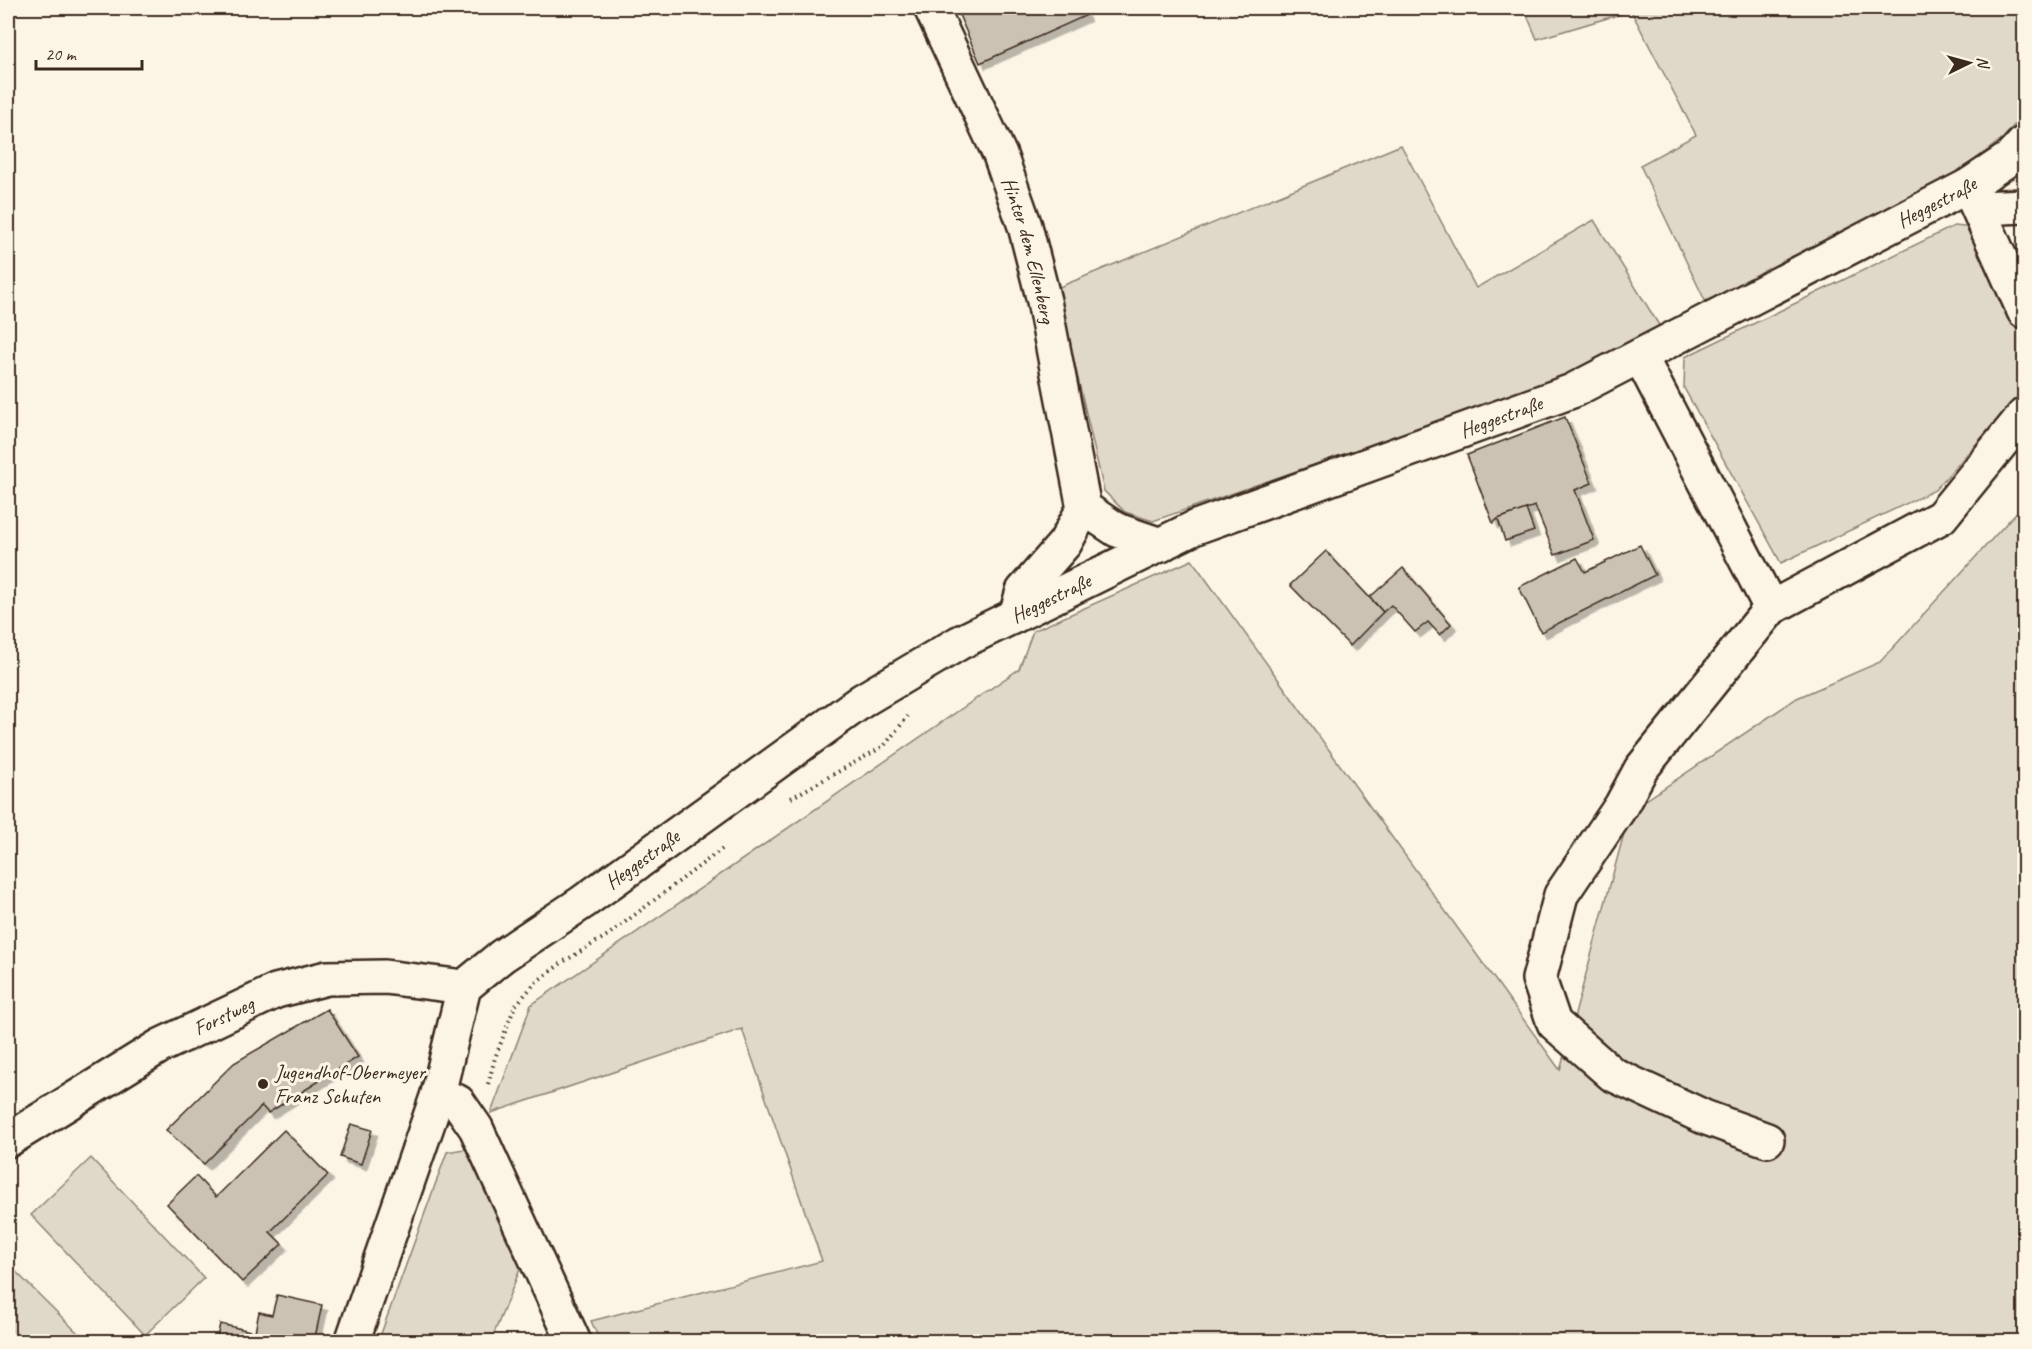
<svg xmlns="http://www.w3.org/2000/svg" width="2032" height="1349" font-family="Caveat,sans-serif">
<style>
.green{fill:#e0d8c8;stroke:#8e8173;stroke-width:1.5}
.building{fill:#ccc2b3;stroke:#3b2a1e;stroke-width:1.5;filter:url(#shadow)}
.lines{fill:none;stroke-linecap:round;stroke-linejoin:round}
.minor-casing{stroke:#3b2a1e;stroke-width:38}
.path{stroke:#3b2a1e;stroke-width:4;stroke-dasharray:1.5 4.5;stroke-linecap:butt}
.minor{stroke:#fcf5e5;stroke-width:33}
.poi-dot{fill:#3b2a1e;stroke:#fcf5e5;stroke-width:2}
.labels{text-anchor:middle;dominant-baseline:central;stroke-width:6;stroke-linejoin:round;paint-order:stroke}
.street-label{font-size:21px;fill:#3b2a1e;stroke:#fcf5e5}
.poi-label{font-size:21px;fill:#3b2a1e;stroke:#fcf5e5;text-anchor:start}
</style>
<defs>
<filter id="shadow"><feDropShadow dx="5.5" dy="5.5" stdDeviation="0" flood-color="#0004"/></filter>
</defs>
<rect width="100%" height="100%" fill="#fcf5e5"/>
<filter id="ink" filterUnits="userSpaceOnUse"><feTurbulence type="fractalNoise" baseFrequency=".0167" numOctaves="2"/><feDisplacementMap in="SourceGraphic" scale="12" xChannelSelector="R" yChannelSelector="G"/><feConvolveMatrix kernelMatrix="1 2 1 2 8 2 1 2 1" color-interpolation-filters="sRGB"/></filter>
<g filter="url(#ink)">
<!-- green -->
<g class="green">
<polygon points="1524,8 2024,8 2024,114 2003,138 1966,167 1709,309 1640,165 1696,135 1631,11 1537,39"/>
<polygon points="1401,145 1476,288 1594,220 1662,330 1566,377 1153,521 1125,512 1104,491 1057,288"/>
<polygon points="1954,226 1974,228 2024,338 2024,390 1935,490 1781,563 1684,388 1685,357"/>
<polygon points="2024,504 2024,1341 600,1341 591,1321 822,1261 742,1029 491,1113 531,1005 1019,669 1033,631 1192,560 1560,1070 1630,811 1797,698 1880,662"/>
<polygon points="464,1149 478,1158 525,1257 491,1341 378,1342 447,1152"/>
<polygon points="91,1158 204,1278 145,1335 31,1215"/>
<polygon points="8,1264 86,1341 8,1341"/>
</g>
<!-- building -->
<g class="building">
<polygon points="956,8 1081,8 1085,16 980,63"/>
<polygon points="1565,417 1592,483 1575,490 1594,540 1555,555 1535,506 1498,519 1493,523 1467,455"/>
<polygon points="1526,509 1534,531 1505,541 1498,519"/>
<polygon points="1640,545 1655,575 1541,632 1519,587 1577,558 1585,572"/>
<polygon points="1326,551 1383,612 1350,646 1290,585"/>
<polygon points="1403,568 1451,624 1440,635 1428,622 1415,632 1391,605 1383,612 1370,597"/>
<polygon points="327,1009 358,1057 268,1113 262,1106 204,1164 166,1130 234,1063"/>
<polygon points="351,1124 372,1130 361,1164 340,1157"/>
<polygon points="284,1130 328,1175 270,1232 282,1244 242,1282 167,1204 196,1176 216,1197"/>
<polygon points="277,1295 322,1305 314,1342 216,1342 220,1324 255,1332 259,1312 272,1315"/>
</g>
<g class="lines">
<!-- minor casing -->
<g class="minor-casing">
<g id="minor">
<path id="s1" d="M931,8L1000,155L1025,226L1044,301L1084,508L1065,543L1023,591L1016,615"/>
<polyline points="1968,186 2024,311"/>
<polyline points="1980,208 2024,206"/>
<polyline points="1640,356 1771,608"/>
<polyline points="1084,508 1117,530 1161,545"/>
<polyline points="438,1094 458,1102 476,1128 574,1342"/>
<path id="s2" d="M8,1140L160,1046L276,991L327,978L385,977L464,987"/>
<polyline points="1767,1140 1704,1117 1612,1074 1554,1023 1539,979 1561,895 1621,806 1641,769 1771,608 1941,517 2024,415"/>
<path id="s3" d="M352,1342L438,1094L464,987L502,956L583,902L863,700L959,643L1196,527L1572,391L1968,186L2010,158L2024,143"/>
</g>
</g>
<!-- path -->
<g class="path">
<polyline points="791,798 884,746 908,716"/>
<polyline points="488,1084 495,1058 515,1006 536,982 563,962 608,935 722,849"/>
</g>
<!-- minor -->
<use href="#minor" class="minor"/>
</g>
</g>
<!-- markers -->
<circle class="poi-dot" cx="263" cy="1084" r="6"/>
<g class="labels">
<!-- street labels -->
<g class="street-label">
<text stroke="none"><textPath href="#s3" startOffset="2050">Heggestraße</textPath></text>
<text stroke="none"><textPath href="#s1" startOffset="262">Hinter dem Ellenberg</textPath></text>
<text stroke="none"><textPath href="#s3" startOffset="1564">Heggestraße</textPath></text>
<text stroke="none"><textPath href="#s3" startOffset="1078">Heggestraße</textPath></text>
<text stroke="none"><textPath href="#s3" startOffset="592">Heggestraße</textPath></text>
<text stroke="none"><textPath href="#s2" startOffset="249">Forstweg</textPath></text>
</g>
<!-- poi labels -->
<g class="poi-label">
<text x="275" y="1072">Jugendhof-Obermeyer<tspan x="275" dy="24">Franz Schuten</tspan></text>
</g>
</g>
<!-- margin -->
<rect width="2032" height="1349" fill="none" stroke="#fcf5e5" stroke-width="30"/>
<rect x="15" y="15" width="2002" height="1319" fill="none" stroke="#3b2a1e" stroke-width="2" filter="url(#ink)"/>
<!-- north arrow -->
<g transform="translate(1969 63) rotate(85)" stroke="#fcf5e5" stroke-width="4.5" paint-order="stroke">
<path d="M0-4.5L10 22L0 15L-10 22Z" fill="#3b2a1e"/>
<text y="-9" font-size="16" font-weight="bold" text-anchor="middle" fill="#3b2a1e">N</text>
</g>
<!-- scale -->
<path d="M36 60v9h106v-9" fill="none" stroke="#3b2a1e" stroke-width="3"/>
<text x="45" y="60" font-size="18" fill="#3b2a1e" stroke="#fcf5e5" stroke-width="4.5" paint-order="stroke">20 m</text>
</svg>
